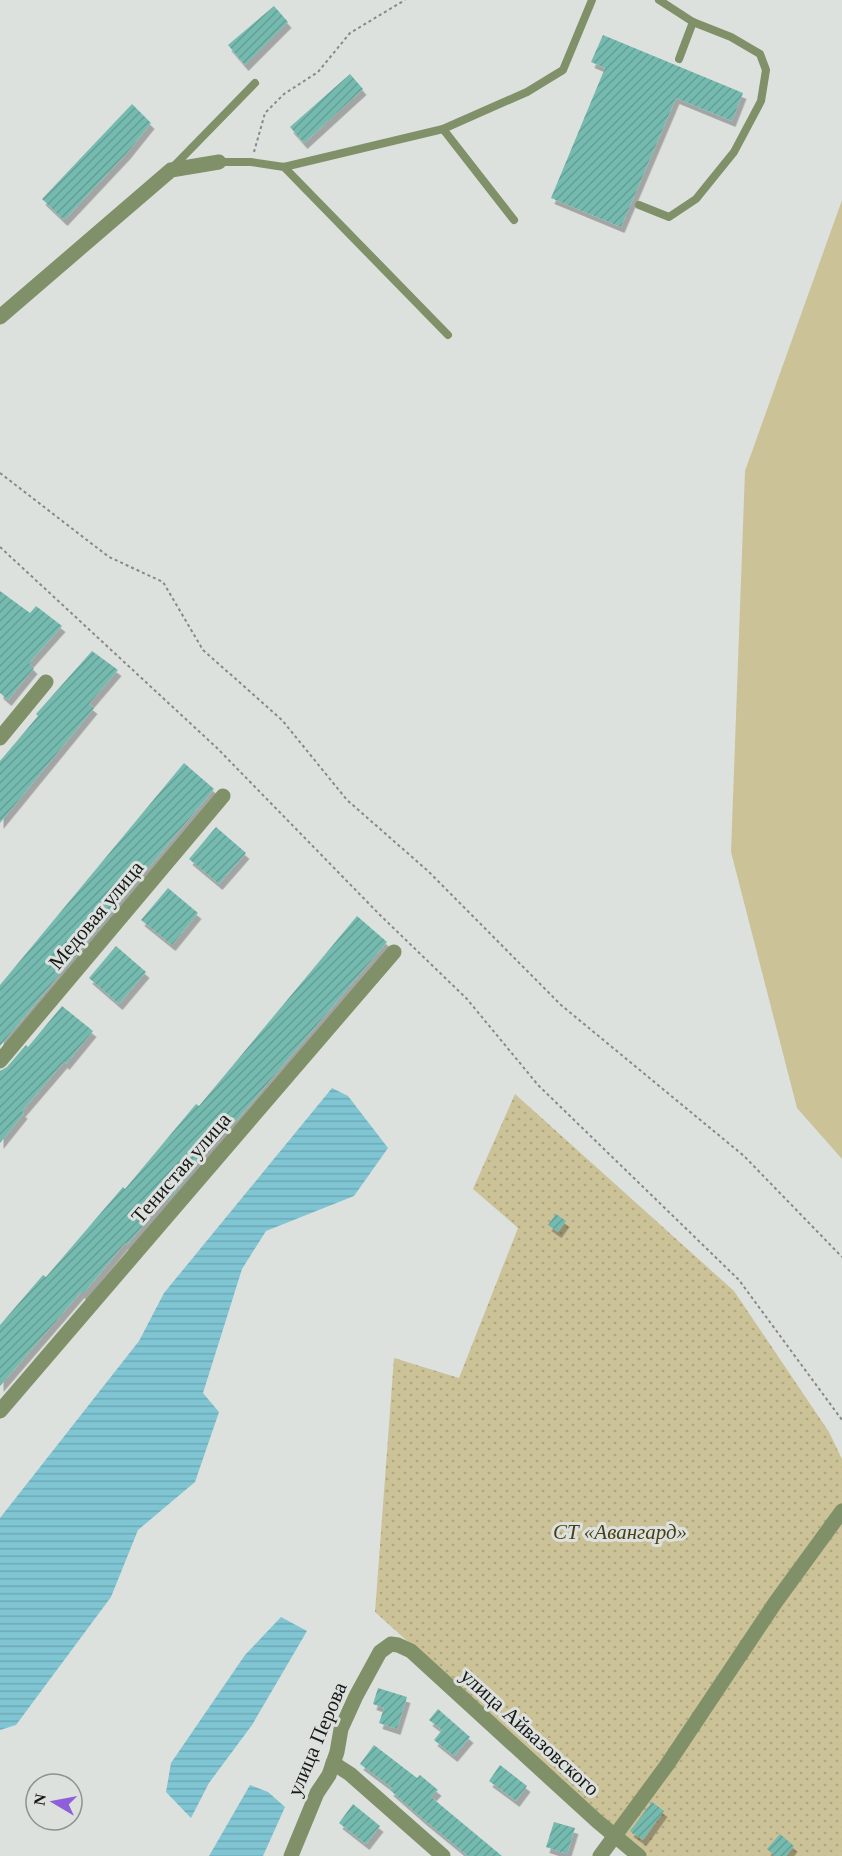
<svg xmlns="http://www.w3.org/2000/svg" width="842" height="1856" font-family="'Times New Roman',serif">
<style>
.grass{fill:#ccc297}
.garden{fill:url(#garden-dots)}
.water{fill:url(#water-rules)}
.building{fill:url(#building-hatch);filter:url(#shadow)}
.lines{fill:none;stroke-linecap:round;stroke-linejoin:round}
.path{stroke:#868987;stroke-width:2;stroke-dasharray:3 3;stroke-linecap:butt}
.lane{stroke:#809068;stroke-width:8}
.street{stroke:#809068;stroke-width:15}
.labels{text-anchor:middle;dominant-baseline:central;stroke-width:6;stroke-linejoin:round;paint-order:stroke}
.street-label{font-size:21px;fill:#171918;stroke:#dde1de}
.park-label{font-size:21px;font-style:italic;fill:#483f15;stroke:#dde1de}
</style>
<defs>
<pattern id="garden-dots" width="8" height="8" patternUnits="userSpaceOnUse" patternTransform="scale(1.5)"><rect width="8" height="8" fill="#ccc297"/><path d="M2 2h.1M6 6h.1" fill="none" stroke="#aea681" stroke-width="1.8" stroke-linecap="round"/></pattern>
<pattern id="water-rules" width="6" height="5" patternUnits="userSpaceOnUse" patternTransform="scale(1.5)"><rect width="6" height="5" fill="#80c5d3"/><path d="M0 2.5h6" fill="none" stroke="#6ea9b4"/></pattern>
<pattern id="building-hatch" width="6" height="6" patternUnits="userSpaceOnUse" patternTransform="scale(1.5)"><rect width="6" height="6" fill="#75baaf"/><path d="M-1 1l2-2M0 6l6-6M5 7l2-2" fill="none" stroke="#649f96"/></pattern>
<filter id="shadow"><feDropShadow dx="3.5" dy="6" stdDeviation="0" flood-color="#0004"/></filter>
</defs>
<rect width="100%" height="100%" fill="#dde1de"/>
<!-- grass -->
<polygon class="grass" points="842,200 842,1159 797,1108 731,852 745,471"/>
<!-- garden -->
<polygon class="garden" points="515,1094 734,1291 829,1432 842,1459 842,1856 646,1856 375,1612 394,1358 459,1378 518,1228 473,1189"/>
<!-- water -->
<g class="water">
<polygon points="332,1088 348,1096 388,1148 354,1196 266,1231 242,1269 203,1393 219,1412 195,1482 138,1530 111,1597 16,1725 0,1730 0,1518 139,1341 164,1293"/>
<polygon points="281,1617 307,1631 252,1725 209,1783 191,1818 166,1792 171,1763 245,1655"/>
<polygon points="250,1785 268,1792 285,1807 263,1856 209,1856"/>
</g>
<!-- building -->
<g class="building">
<polygon points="274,6 288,22 245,65 228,45"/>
<polygon points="603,35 743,93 732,121 676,98 621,227 551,198 605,68 591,62"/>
<polygon points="350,74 363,89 304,143 290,127"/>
<polygon points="132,104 151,123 127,153 64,220 42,199"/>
<polygon points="0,591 30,613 36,606 62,626 29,663 34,668 8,700 0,693"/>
<polygon points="92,651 118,670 89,704 94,708 0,823 0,761 38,716 36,714"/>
<polygon points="184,763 214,789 0,1046 0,985"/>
<polygon points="216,827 246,853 219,884 189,859"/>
<polygon points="168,888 198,913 172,945 141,920"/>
<polygon points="357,916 387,942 235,1122 233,1120 168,1200 166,1198 127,1245 125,1243 83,1294 81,1292 0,1386 0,1325 43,1275 46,1277 123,1187 125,1189 196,1104 199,1106"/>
<polygon points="116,946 146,972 119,1004 89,978"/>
<polygon points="62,1006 93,1031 66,1064 64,1062 22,1111 24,1113 0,1143 0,1071 7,1067 26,1045 28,1047"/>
<polygon points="556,1214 566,1221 558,1232 548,1225"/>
<polygon points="378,1688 407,1697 397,1729 379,1723 384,1708 373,1704"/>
<polygon points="438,1709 470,1737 454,1756 434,1740 442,1730 429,1720"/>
<polygon points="374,1745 417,1778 420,1775 438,1790 431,1797 502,1856 468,1856 423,1819 390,1790 392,1788 360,1764"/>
<polygon points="500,1765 527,1786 516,1801 489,1781"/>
<polygon points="652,1802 664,1811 643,1840 630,1831"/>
<polygon points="353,1804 380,1826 366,1844 339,1823"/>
<polygon points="554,1822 575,1828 567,1854 546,1847"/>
<polygon points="780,1834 794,1846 786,1856 775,1856 767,1849"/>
</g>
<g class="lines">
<!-- path -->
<g class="path">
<polyline points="254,152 265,113 284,94 318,72 350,33 405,0"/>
<polyline points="0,473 109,557 163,582 203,650 282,720 347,800 428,871 561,1005 744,1156 842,1257"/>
<polyline points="0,547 217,748 380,915 467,999 538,1085 739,1280 842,1420"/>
</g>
<!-- lane -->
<g class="lane">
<polyline points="679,59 693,22"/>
<polyline points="443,129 514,220"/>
<polyline points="219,162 251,162 284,167 443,129 527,92 563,70 592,0"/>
<polyline points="173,167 255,83"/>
<polyline points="284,167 448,335"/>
<polyline points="639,205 669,217 696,199 734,152 761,101 766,70 760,54 731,37 693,22 659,0"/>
</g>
<!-- street -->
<g class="street">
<polyline points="0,317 171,170 219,162"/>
<polyline points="0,738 46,682"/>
<polyline points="0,1061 223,796"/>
<polyline points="0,1411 394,952"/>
<polyline points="333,1763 350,1774 443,1856"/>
<polyline points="291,1856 317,1793 329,1775 337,1752 341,1729 356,1696 380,1652 391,1644 398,1645 411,1651 597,1821 639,1856"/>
<polyline points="600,1856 667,1765 775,1603 842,1511"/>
</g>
</g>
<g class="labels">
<!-- street labels -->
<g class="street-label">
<text transform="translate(96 915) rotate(-50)">Медовая улица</text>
<text transform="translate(181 1168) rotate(-49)">Тенистая улица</text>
<text transform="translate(530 1732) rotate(42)">улица Айвазовского</text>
<text transform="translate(317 1739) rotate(-67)">улица Перова</text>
</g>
<!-- park labels -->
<g class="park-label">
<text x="620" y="1532">СТ «Авангард»</text>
</g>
</g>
<!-- north arrow -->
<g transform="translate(54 1802) rotate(280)"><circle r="28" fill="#dde1de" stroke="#8e918f" stroke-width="1.5"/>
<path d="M0-4.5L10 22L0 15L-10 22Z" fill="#8f5fd9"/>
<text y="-9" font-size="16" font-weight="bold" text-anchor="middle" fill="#171918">N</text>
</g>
</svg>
